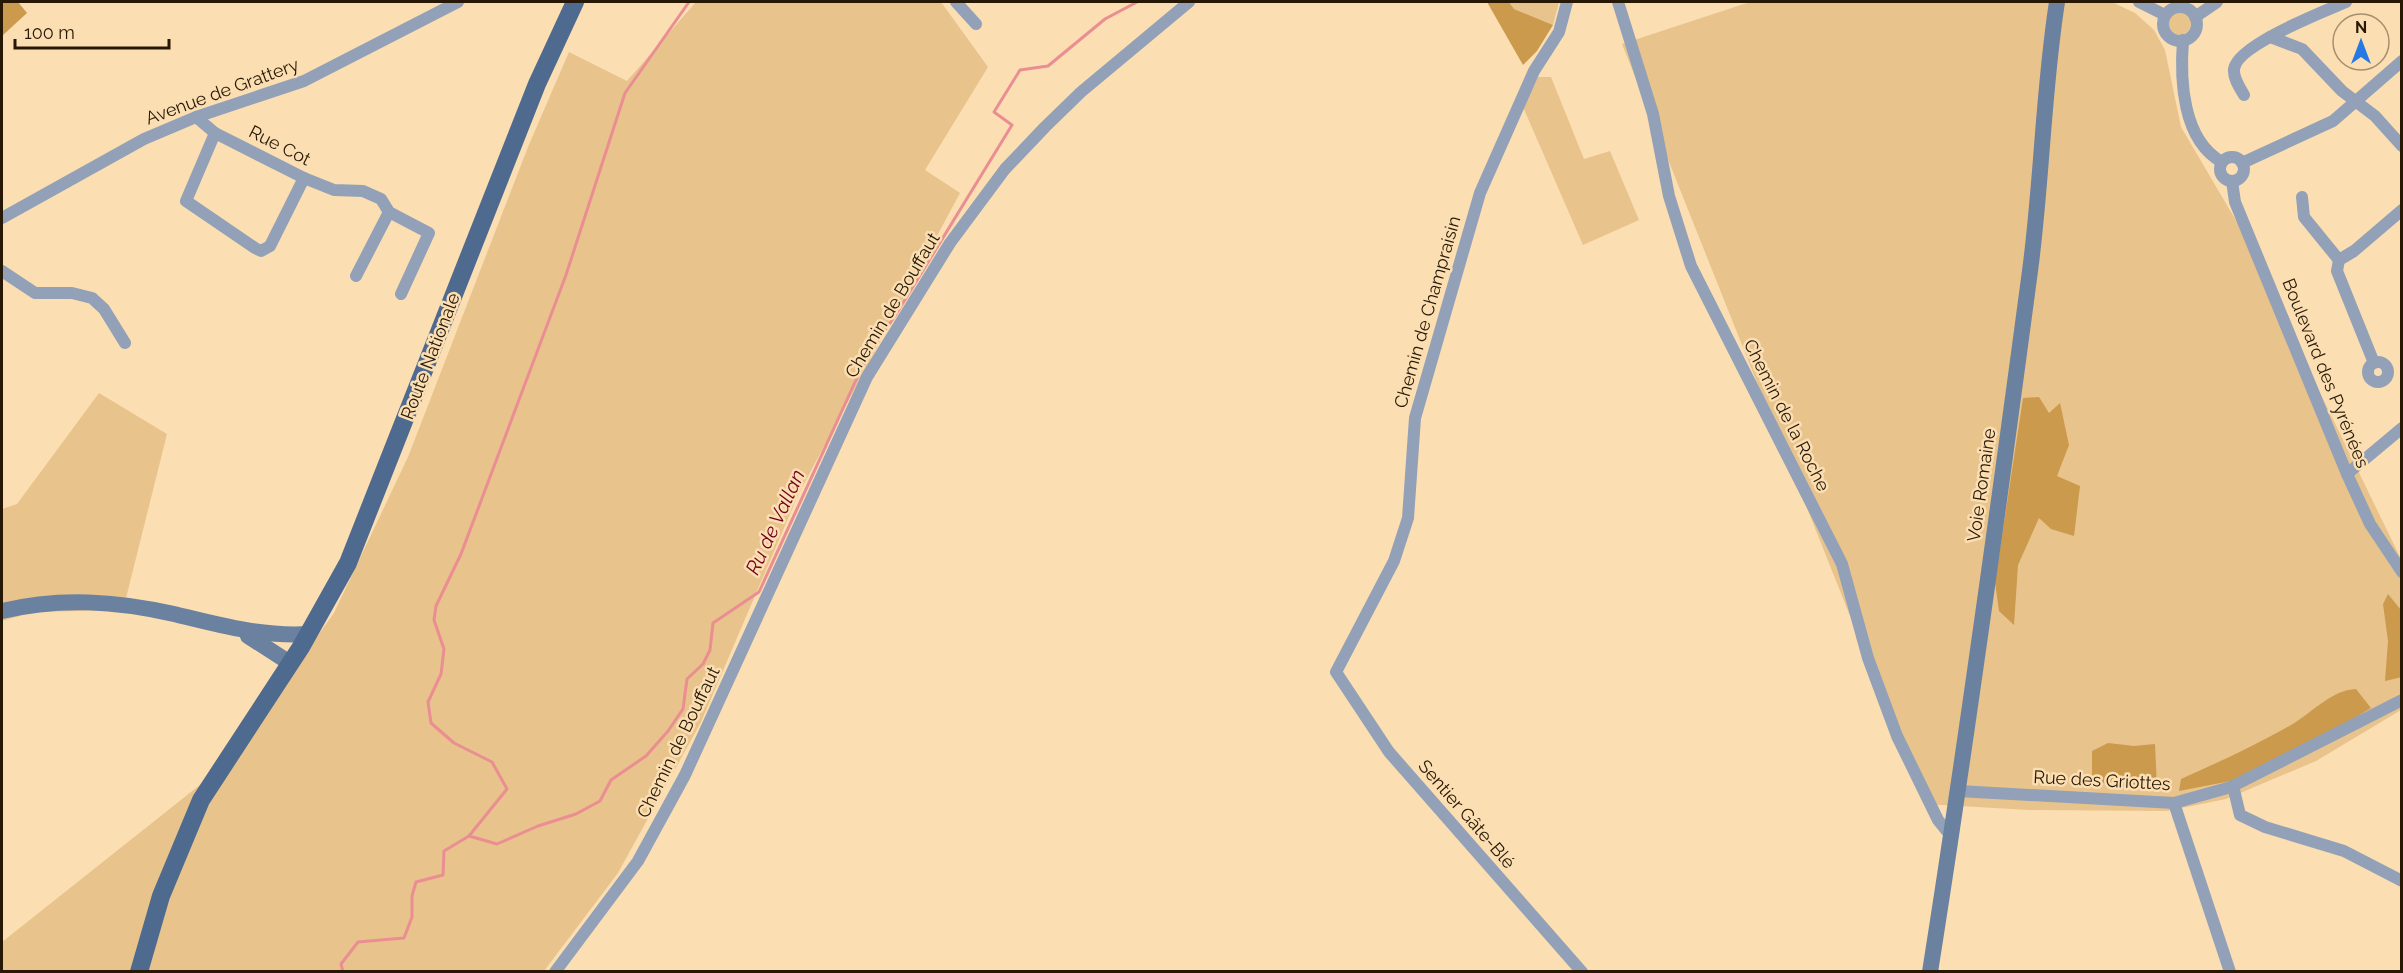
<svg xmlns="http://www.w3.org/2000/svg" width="2403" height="973" font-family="Raleway,sans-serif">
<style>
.green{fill:#e8c38c}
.forest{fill:#cb9a4c}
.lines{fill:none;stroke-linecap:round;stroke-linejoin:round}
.stream{stroke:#ea8e93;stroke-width:3}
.street{stroke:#92a1b7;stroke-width:12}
.secondary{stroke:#6a81a0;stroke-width:16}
.primary{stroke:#4e6a8f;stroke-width:18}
.labels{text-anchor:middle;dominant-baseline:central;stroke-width:5;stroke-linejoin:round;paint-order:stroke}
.street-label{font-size:18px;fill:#261804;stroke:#fcdeb3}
.water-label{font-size:20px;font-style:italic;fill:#74001f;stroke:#fcdeb3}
</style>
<rect width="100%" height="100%" fill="#fcdeb3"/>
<!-- green -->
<g class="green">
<polygon points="696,2 941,2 988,67 925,170 960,193 799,493 701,722 618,873 544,971 2,972 2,942 225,765 334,613 408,457 528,147 569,52 627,81"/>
<polygon points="1509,2 1559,2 1553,25 1514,9"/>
<polygon points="1750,2 2112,2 2135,13 2154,30 2165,50 2181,127 2238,224 2401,559 2401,710 2316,761 2226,799 2167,811 2029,810 1925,804 1622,44"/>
<circle cx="2179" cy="23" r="12"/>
<polygon points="1538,77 1551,77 1584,159 1610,151 1639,220 1583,245 1523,107"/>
<polygon points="99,393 167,434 123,610 34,612 2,621 2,509 17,504"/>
</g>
<!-- forest -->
<g class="forest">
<polygon points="2,2 18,2 27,13 2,36"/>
<polygon points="1487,2 1509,2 1514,9 1553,25 1537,51 1523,65"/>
<polygon points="2039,397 2049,413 2060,403 2069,445 2057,476 2080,486 2074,536 2051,529 2039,518 2018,565 2014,625 1999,611 1995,582 2023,398"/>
<polygon points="2388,594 2401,610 2402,677 2385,681 2388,641 2383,604"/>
<path d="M2356,689L2371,708L2318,740L2236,780L2179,791L2181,779C2219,762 2256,745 2291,725C2312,713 2331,690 2356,689Z"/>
<polygon points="2108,743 2134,746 2155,744 2157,788 2108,786 2092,775 2092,751"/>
</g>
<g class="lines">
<!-- stream -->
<g class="stream">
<polyline points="469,836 507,789 492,762 454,743 431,723 428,702 441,674 444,649 434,620 436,606 461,554 566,275 625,93 689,2"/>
<polyline points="343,972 341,964 358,942 404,938 412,917 412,896 416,882 443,875 444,851 469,836 497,844 538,826 576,814 600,801 611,780 646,756 668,731 683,709 687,679 703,664 710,650 713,623 759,592 867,356 895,316 1012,125 994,112 1020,70 1048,66 1105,19 1137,2"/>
</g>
<!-- street -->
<g class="street">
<polyline points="956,2 976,24"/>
<polyline points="1567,2 1559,32 1534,71 1480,193 1415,418 1408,518 1394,561 1336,672 1389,752 1582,972"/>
<polyline points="1618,2 1653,114 1669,196 1691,266 1842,564 1868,658 1897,736 1938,820 1946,830 1952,832"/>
<polyline points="2139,2 2165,15"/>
<circle cx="2180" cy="24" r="17"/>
<polyline points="2195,17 2217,2"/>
<polyline points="2270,37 2302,49 2342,91 2375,116 2402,146"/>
<path d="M2183,40C2180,79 2182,140 2222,162"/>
<path d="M2244,95C2240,88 2233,78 2234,69C2237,45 2325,11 2346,2"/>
<polyline points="196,117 215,133 304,178 334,190 363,191 381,199 389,212 429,233 401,294"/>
<polyline points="215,133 186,201 255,248 261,251 270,246 304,178"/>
<circle cx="2232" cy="169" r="12"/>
<polyline points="2242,163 2333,121 2402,61"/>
<polyline points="2232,181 2235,202 2347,474 2370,524 2402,572"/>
<polyline points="2302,197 2304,217 2339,260"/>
<polyline points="2,218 144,139 196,117 304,81 458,2"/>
<polyline points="2,271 35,293 72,293 92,298 104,309 125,343"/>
<polyline points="356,276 389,212"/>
<circle cx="2378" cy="372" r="10"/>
<polyline points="2374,363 2337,271 2339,260 2354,251 2402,210"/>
<polyline points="2347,474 2402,428"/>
<polyline points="2233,786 2240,815 2265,827 2344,851 2402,881"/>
<polyline points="1958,791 2174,803 2231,787 2402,700"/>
<polyline points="2174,803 2230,972"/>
<polyline points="555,972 638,861 685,775 867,377 950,243 1005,169 1045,127 1081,92 1189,2"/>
</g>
<!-- secondary -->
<g class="secondary">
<path d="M2,611C60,597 116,601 174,614C219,625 262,637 309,634"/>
<polyline points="248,636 290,663"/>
<path d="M1930,972C1967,738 1999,504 2030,271C2042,181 2043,91 2057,2"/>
</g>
<!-- primary -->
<polyline class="primary" points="139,972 161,896 201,800 301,647 348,563 537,84 575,2"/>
</g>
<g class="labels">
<!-- street labels -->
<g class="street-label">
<text transform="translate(222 91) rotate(-20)">Avenue de Grattery</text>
<text transform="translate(280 145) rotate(27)">Rue Cot</text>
<text transform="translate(892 305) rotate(-59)">Chemin de Bouffaut</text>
<text transform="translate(1427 312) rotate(-74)">Chemin de Champraisin</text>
<text transform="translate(430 356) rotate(-69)">Route Nationale</text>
<text transform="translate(2326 373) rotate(68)">Boulevard des Pyrénées</text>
<text transform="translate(1787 415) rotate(63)">Chemin de la Roche</text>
<text transform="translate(1981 485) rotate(-82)">Voie Romaine</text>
<text transform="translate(678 742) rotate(-64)">Chemin de Bouffaut</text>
<text transform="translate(2102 780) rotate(3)">Rue des Griottes</text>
<text transform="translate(1467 814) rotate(49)">Sentier Gâte-Blé</text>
</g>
<!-- water labels -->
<g class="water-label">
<text transform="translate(775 522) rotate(-65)">Ru de Vallan</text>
</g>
</g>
<!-- border -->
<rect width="2403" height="973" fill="none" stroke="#261804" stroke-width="6"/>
<!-- north arrow -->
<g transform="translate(2361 42)"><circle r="28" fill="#fcdeb3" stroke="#a68f6d" stroke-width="1.5"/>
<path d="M0-4.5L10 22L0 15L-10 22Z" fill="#2579e3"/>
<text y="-9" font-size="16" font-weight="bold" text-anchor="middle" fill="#261804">N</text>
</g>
<!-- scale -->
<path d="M15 39v9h154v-9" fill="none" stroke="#261804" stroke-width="3"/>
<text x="24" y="39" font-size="18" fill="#261804" stroke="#fcdeb3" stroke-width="4.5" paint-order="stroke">100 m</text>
</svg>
